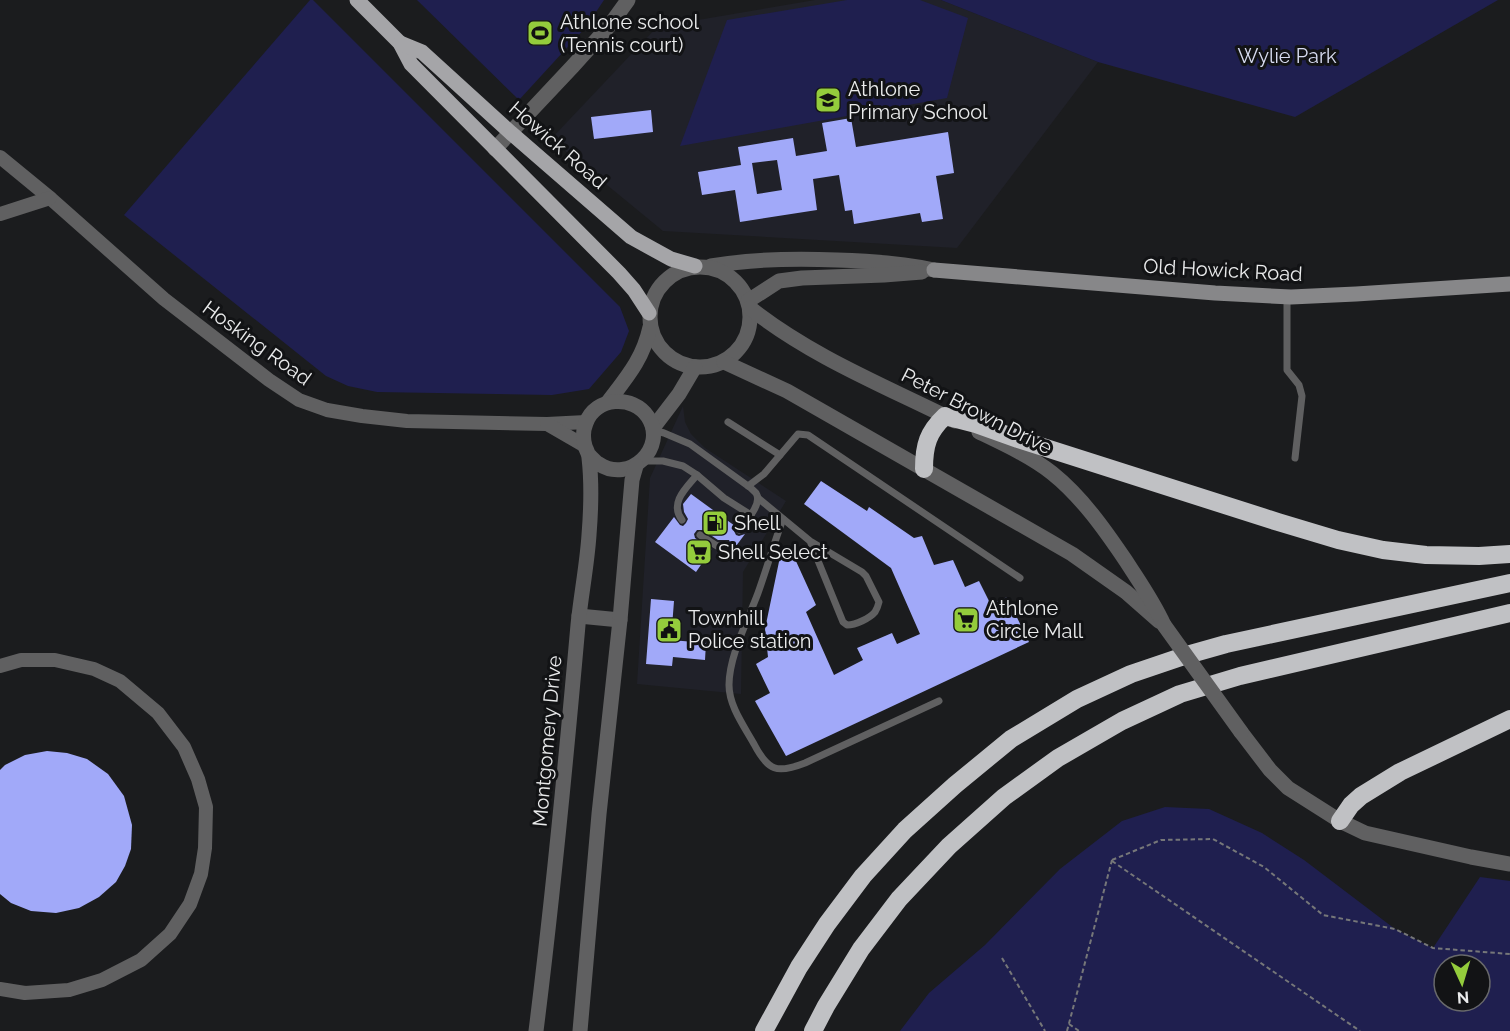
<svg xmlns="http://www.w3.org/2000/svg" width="1510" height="1031" font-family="Raleway,sans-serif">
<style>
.built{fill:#202129}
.green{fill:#1f1f4f;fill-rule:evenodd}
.building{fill:#a1a9f9;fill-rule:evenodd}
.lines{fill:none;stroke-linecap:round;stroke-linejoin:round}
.path{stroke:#767779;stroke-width:2;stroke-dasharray:4.5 3;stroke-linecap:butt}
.service{stroke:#606061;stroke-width:7}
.minor{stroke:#606061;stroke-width:14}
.tertiary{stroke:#606061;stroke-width:15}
.secondary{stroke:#878789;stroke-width:15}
.primary{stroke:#a5a5a8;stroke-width:15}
.motorway{stroke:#c0c1c4;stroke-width:18}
.tertiary-bridge{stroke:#606061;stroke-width:15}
.labels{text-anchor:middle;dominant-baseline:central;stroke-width:6;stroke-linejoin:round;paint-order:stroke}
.poi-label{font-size:20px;fill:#eaebec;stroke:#121315;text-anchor:start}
.park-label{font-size:20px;fill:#d7dbf0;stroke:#121315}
.street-label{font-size:20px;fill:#eaebec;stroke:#121315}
</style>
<rect width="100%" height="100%" fill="#1b1c1e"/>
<!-- built -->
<g class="built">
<polygon points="815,0 941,0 1098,62 957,248 663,231 551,139 657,27"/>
<polygon points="683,406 685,422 691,434 705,448 786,501 743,572 741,694 637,684 650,478"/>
</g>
<!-- green -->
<g class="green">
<polygon points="310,0 313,0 620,307 629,331 621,352 589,389 552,395 377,392 348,386 326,376 124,215"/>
<polygon points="417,0 604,0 586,27 519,100"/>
<polygon points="847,0 920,0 968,18 947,98 680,146 727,20"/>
<polygon points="941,0 1498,0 1295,117 1098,62"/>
<path d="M1165,807L1209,809L1262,833L1304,860L1395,929L1433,948L1480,877L1510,881V1031H900L929,993L985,945L1060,869L1122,821ZM1444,965H1480V1001H1444Z"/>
</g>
<!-- building -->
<g class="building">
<polygon points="651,110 653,132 594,139 591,117"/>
<path d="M851,118L856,147L948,132L954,173L936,176L943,219L922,222L920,213L854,224L852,210L845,211L839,175L813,179L817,210L740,222L735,190L702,195L698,172L741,165L738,147L793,138L796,156L827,151L822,123ZM777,160L782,190L757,194L752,163Z"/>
<polygon points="821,481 867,511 869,507 914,538 922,536 934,565 953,560 965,587 979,581 991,605 1007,597 1029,642 786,756 755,701 770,693 756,664 768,657 765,629 781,552 790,548 816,605 806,612 834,675 863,660 857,648 892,633 897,644 920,634 891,568 804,504"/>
<polygon points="691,494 735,526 734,531 736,535 739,536 745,534 733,550 731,548 731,544 729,540 718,540 703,530 697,530 694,534 695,538 712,549 696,572 655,542 674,517 680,525 683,526 686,523 688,519 684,512 683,504"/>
<polygon points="651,599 674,601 671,640 706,643 705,660 673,657 672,666 646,664"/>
<polygon points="47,751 67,753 87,759 108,774 124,796 132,825 131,849 125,866 116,882 99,897 79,908 56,913 31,911 11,903 0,894 0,770 5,765 25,755"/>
</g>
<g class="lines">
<!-- path -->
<g class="path">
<polyline points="1112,860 1161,840 1213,839 1264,867 1323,915 1395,929 1433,948 1510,954"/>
<polyline points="1112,861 1360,1031"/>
<polyline points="1002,958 1045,1031"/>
<polyline points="1069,1024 1079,1031"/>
<polyline points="1067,1031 1112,860"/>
</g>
<!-- service -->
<g class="service">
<polyline points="1287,297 1287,370 1299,385 1302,396 1295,458"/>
<polyline points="728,422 780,455"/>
<path d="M653,430L664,433L690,444L748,486C749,486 755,492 756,493C763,504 745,522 739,530"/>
<polyline points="644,461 663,461 683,466 697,475 724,498 751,515"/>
<polyline points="748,486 764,474 798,434 808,435 1020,578"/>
<path d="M758,498L810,541L862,572L866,576L879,602C878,606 877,609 875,612C870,618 856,625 847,625L843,622L810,541"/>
<path d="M783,519C774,543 767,568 758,593C748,620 729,656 729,685C729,706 744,726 754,744C768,771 777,774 805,763L939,701"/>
<path d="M682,520C669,503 686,488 697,475"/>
<polyline points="700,535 717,546 726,545"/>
</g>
<!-- minor -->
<g class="minor">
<polyline points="0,157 50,198 164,299 269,380 299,400 327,410 362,416 407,421 547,424 586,422"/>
<polyline points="0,214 50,198"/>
<polyline points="547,424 585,446"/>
<polyline points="0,666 21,660 55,660 94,669 120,681 158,713 184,747 198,779 206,807 205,848 201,874 190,904 170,934 141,960 102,980 69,990 25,993 0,989"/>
</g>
<!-- tertiary -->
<g class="tertiary">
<polyline points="495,149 573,66 610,25 628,0"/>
<path d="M711,266C753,259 794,258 837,260C870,261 902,263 934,270"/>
<circle cx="700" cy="317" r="50"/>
<polyline points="748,301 779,281 802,278 884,275 922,272"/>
<path d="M750,308C812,357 885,386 955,421"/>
<polyline points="724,362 787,391 1072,554 1126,592 1159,621"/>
<path d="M608,402C627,377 643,359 650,327"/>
<polyline points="653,428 679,394 695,367"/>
<path d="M979,432C1004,444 1030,456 1052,473C1082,497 1105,530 1126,561C1140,583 1153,601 1164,625"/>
<polyline points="579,616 620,620"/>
<polyline points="1241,732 1270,770 1288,788 1340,821 1365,833 1471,857 1510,864"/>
<path d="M536,1031C553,896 566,761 578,625C581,595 587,565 589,535C591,510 592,484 589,458C589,453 586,450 585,446C583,439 583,430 586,423C595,397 633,394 648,417C668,448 629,484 599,464C595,462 592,458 589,455"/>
<polyline points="580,1031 599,814 620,620 632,480 636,466"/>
</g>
<!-- secondary -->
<polyline class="secondary" points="934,270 1215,293 1291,297 1356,294 1510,284"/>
<!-- primary -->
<g class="primary">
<polyline points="357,0 400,43 411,64 619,273 634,290 649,313"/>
<polyline points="400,43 422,52 511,133 631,237 671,259 695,266"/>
</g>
<!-- motorway -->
<g class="motorway">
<path d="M924,469C924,445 928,432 945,416L976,424L1018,439L1278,522L1338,540L1383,550L1426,555L1479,556L1510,554"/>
<polyline points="1340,821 1351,805 1361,796 1400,772 1510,719"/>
<polyline points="764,1031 799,967 827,924 863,876 905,830 955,785 1011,739 1077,699 1131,674 1187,655 1226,644 1510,583"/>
<polyline points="813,1031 826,1006 861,949 899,899 949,846 1004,797 1058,758 1122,721 1180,694 1240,676 1510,613"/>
</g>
<!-- tertiary-bridge -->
<polyline class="tertiary-bridge" points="1164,625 1241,732"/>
</g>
<!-- icons -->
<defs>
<g id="stadium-square" transform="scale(1.35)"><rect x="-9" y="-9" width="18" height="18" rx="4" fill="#94cc3c" stroke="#121315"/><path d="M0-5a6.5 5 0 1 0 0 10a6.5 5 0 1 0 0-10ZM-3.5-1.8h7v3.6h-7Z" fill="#111"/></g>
<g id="school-square" transform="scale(1.35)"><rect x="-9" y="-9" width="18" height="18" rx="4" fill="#94cc3c" stroke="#121315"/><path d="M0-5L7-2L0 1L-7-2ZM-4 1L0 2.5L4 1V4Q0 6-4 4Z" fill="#111"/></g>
<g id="fuel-square" transform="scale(1.35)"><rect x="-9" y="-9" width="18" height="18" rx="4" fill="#94cc3c" stroke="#121315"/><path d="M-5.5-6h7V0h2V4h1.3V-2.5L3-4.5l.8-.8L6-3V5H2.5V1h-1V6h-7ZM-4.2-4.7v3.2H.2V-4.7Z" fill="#111"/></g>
<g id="supermarket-square" transform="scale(1.35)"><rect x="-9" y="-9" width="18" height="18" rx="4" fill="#94cc3c" stroke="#121315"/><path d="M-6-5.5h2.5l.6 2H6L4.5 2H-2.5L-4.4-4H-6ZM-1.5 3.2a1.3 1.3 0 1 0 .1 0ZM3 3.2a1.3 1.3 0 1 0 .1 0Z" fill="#111"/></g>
<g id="civic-square" transform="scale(1.35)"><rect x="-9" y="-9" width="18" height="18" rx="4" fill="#94cc3c" stroke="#121315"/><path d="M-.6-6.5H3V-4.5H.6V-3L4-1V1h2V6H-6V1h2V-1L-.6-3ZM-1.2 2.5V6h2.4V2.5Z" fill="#111"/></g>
</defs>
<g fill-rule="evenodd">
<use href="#stadium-square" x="540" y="33"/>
<use href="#school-square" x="828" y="100"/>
<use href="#fuel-square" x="715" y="523"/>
<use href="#supermarket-square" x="699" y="552"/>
<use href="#supermarket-square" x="966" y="620"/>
<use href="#civic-square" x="669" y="630"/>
</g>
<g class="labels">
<!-- poi labels -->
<g class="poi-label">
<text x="560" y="22">Athlone school<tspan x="560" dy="23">(Tennis court)</tspan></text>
<text x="848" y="89">Athlone<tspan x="848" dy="23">Primary School</tspan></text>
<text x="734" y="523">Shell</text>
<text x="718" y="552">Shell Select</text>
<text x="986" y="608">Athlone<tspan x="986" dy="23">Circle Mall</tspan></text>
<text x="688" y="618">Townhill<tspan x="688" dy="23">Police station</tspan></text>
</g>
<!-- park labels -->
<g class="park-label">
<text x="1287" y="56">Wylie Park</text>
</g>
<!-- street labels -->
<g class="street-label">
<text transform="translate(558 145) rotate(41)">Howick Road</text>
<text transform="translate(1223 270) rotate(3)">Old Howick Road</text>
<text transform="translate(257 343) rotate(36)">Hosking Road</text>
<text transform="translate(977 411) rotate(27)">Peter Brown Drive</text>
<text transform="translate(547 741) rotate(-85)">Montgomery Drive</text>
</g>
</g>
<!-- north arrow -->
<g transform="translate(1462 983) rotate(176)"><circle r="28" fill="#121315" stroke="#68696b" stroke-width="1.5"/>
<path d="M0-4.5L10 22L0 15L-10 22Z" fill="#94cc3c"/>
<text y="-9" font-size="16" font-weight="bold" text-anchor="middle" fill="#eaebec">N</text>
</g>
</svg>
